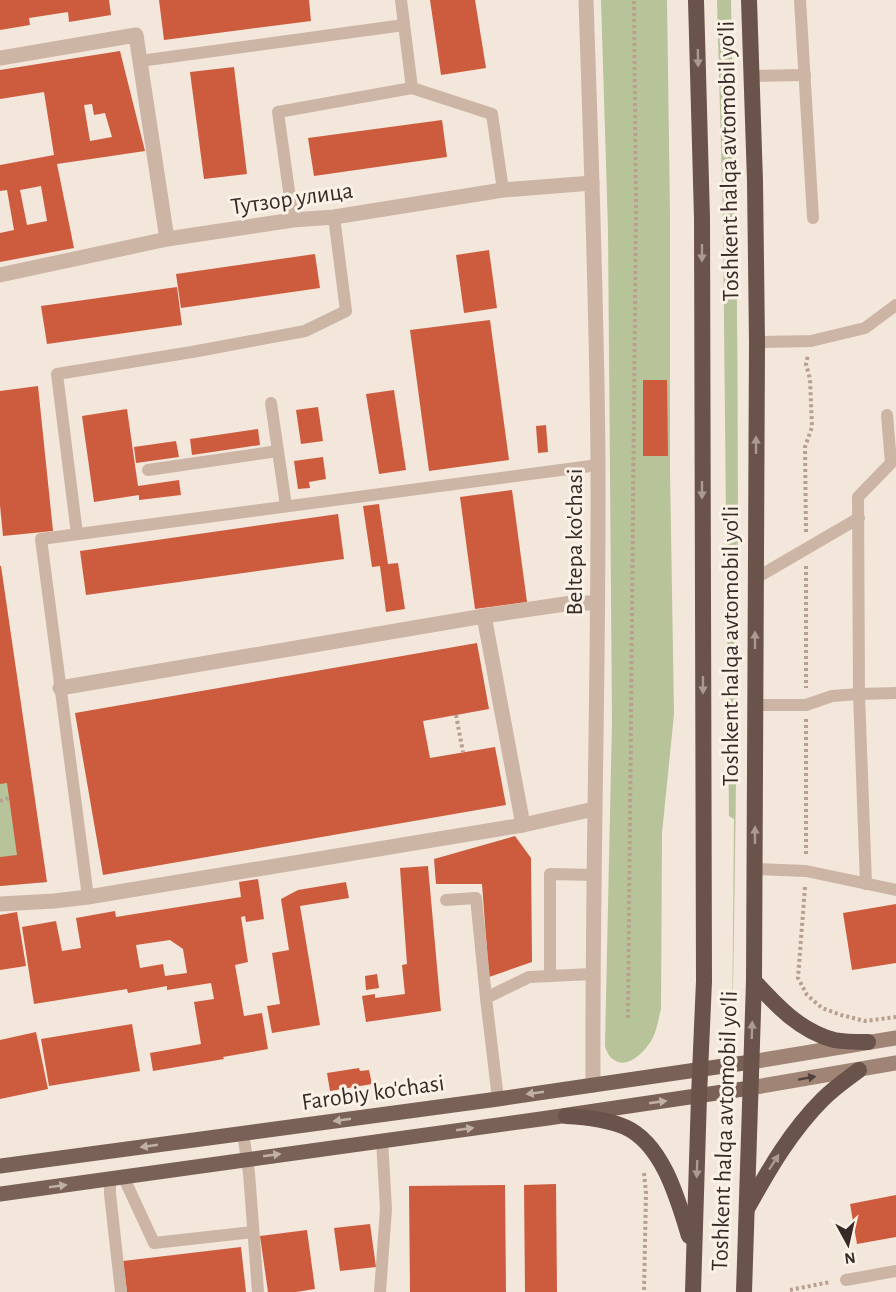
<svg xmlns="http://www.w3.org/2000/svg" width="896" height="1292" font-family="'Alegreya Sans',sans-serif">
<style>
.green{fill:#b7c399}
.building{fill:#cd5b3e;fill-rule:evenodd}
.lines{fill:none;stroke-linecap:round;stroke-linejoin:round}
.path{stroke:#b89f8f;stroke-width:4;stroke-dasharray:3 3;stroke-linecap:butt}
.service{stroke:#ccb5a5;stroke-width:12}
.minor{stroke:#ccb5a5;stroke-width:15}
.tertiary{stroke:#ccb5a5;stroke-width:15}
.secondary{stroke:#a08476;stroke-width:15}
.primary{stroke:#7a6157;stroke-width:15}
.trunk{stroke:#6a534a;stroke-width:16}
.oneway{fill:#ab9a91}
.oneway2{fill:#51413b}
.oneway3{fill:#c1b0a6}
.labels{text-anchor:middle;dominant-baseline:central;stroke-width:6;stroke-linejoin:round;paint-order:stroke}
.street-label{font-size:24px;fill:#372b27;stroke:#fbf1e7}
</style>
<rect width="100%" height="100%" fill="#f3e6da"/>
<!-- green -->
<g class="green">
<path d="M601,0H667L670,214V470L674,714L662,833L661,1009C658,1020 657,1031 651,1041C645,1051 629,1068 616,1061C609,1058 607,1052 605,1046L612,721L608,229Z"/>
<path d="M717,0H731C732,74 735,147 736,221C740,496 737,771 732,1046L734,819L729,816L723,219Z"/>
<polygon points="0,740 47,882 0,886"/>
</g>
<!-- building -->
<g class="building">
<polygon points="0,0 109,0 111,15 69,22 68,12 29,18 30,25 0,30"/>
<polygon points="159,0 309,0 311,21 164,40"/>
<polygon points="430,0 475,0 486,68 441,75"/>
<path d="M120,51L145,151L57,164L74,248L0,262V233L14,230L7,190L0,191V165L54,155L44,92L0,99V70ZM92,104L94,115L105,113L112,137L90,141L84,105ZM41,186L47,221L27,225L20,190Z"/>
<polygon points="234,67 247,174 204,179 190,72"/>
<polygon points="442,120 447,157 314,176 308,138"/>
<polygon points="489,250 497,308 464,313 456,255"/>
<polygon points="315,254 320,288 181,308 176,274"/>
<polygon points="177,287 182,325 47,344 41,306"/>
<polygon points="490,320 509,460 429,471 410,330"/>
<polygon points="643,380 667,380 668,456 643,456"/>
<polygon points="38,386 53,531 3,536 0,505 0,391"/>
<polygon points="394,390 406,470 379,474 366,394"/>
<polygon points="318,407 323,441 301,444 296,410"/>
<polygon points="127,409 138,486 179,480 181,495 139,500 139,495 94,502 82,416"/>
<polygon points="546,425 548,452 538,453 536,426"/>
<polygon points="258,429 260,445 192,455 190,439"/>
<polygon points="176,441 179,457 136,463 134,447"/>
<polygon points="323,457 326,479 309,482 310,488 298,489 294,461"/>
<polygon points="512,490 527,602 475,609 460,497"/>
<polygon points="379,504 388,564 398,563 405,609 386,612 380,566 372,567 363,506"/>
<polygon points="338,514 344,559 86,595 80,551"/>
<polygon points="0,566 1,566 47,882 0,886 0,857 17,855 7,783 0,784"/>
<polygon points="477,643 489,709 423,721 430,758 495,747 506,805 103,875 75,713"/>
<polygon points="515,836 531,858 532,962 489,977 482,884 436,884 434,859"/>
<polygon points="428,866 441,1011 366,1022 362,996 375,994 375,998 405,994 402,965 407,964 400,868"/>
<path d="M258,879L264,919L246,922L245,916L241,917L248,962L235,965L244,1016L262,1013L268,1049L223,1057L224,1059L153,1071L150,1053L201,1044L194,1002L214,999L211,983L167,990V986L128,993L127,989L34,1004L22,927L56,921L62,951L81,948L76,918L115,911L116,917L241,897L239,882ZM170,940L183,949L187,973L165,976L163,964L140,968L136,945Z"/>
<polygon points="346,882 349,898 300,906 320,1025 272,1033 267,1006 280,1004 272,953 289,950 281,899 298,890"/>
<polygon points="896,904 896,963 852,970 843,913"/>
<polygon points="17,912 26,966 0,970 0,915"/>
<polygon points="377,974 379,988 366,990 365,976"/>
<polygon points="132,1024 140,1071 49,1086 41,1039"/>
<polygon points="36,1032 48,1089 0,1099 0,1040"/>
<polygon points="359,1068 360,1071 369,1070 372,1084 330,1091 327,1073"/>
<polygon points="556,1184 557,1292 525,1292 524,1185"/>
<polygon points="505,1185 506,1292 410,1292 409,1186"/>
<polygon points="896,1195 896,1237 857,1244 850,1204"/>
<polygon points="370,1224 376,1267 340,1271 334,1228"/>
<polygon points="307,1230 315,1289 296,1292 268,1292 260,1236"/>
<polygon points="241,1247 246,1292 127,1292 123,1261"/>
</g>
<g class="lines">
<!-- path -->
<g class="path">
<polyline points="806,532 805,447 812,427 810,379 806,364 808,355"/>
<polyline points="806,566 806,688"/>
<polyline points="456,715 463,752"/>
<polyline points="806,719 806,856"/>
<polyline points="0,801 9,798"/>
<polyline points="805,887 798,978 807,995 822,1008 841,1015 865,1021 896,1017"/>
<polyline points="628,1018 636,209 634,0"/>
<polyline points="644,1173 646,1193 644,1292"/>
<polyline points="790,1290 830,1282"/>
</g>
<!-- service -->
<g class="service">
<polyline points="401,0 412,88 492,114 503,190"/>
<polyline points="800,0 813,218"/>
<polyline points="140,61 404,25"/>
<polyline points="752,76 805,75"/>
<polyline points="293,220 278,112 412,88"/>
<polyline points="757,342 811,341 865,328 896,305"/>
<polyline points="271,403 286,506"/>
<polyline points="148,470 278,451"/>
<polyline points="77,534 57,374 192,352 305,331 346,311 334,217"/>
<polyline points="756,578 859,518"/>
<polyline points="755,705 806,705 832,696 859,694 896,693"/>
<polyline points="754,869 806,871 896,890"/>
<polyline points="866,884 859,694 858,497 891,463 887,415"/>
<polyline points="88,897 41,539 598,465"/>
<polyline points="446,900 476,898 486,998"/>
<polyline points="550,976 550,874 593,875"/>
<polyline points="498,1099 486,998 529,977 592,974"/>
<polyline points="243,1133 249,1173 258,1292"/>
<polyline points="123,1176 154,1243 253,1232"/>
<polyline points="110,1179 110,1194 121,1292"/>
<polyline points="846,1280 896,1271"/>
<polyline points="380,1292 386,1209 382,1140"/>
</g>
<!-- minor -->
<g class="minor">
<polyline points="0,58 136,35 167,239"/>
<polyline points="0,275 167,239 293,220 334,217 503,190 592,183"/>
<polyline points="484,616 523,825"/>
<polyline points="60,688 484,616 572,603 597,603"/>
<polyline points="0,904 54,901 88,897 523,825 594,809"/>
</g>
<!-- tertiary -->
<path class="tertiary" d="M586,0C591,154 597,309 598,463C599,671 592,878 593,1085"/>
<!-- secondary -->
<g class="secondary">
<polyline points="751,1062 896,1038"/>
<polyline points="750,1088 896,1063"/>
</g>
<!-- primary -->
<g class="primary">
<polyline points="0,1166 498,1099 751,1062"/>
<polyline points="0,1194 548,1118 750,1088"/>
</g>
<!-- trunk -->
<g class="trunk">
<path d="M754,981C777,1006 800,1031 834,1040C845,1042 857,1042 868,1042"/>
<path d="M566,1116C585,1117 606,1119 625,1127C663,1144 678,1200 689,1236"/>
<path d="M747,1209C769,1169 791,1131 823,1099C834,1088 847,1079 859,1070"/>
<polyline points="693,1292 699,1096 704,981 702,218 696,0"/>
<polyline points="744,1292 754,981 757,342 755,181 749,0"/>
</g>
</g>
<!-- one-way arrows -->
<defs><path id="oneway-solid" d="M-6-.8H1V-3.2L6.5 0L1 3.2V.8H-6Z" transform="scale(1.5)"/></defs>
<g class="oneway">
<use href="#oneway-solid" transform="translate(698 58) rotate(89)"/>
<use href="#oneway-solid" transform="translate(702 253) rotate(90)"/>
<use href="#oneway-solid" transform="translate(756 445) rotate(-90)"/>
<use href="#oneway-solid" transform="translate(702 490) rotate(90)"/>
<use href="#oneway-solid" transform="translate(755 640) rotate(-90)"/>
<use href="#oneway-solid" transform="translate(703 685) rotate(90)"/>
<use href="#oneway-solid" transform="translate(755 835) rotate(-90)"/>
<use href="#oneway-solid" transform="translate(752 1030) rotate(-88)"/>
<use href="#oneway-solid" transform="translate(774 1162) rotate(-57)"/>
<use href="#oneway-solid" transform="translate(697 1169) rotate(92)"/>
</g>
<use class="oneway2" href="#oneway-solid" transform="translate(807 1078) rotate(-10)"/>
<g class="oneway3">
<use href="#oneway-solid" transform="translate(535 1093) rotate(172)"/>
<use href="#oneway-solid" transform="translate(658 1102) rotate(-8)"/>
<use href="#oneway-solid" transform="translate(342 1120) rotate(172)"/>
<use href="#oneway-solid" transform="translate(465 1129) rotate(-8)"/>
<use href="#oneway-solid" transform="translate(149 1146) rotate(172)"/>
<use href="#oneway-solid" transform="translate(272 1155) rotate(-8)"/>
<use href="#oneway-solid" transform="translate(58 1186) rotate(-8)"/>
</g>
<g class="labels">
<!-- street labels -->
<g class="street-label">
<text transform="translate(729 161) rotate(-91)">Toshkent halqa avtomobil yo'li</text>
<text transform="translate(292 199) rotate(-8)">Тутзор улица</text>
<text transform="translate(575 542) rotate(-90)">Beltepa ko'chasi</text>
<text transform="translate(731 646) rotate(-90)">Toshkent halqa avtomobil yo'li</text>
<text transform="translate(373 1093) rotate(-8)">Farobiy ko'chasi</text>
<text transform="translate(725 1131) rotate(-88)">Toshkent halqa avtomobil yo'li</text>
</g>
</g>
<!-- north arrow -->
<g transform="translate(848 1244) rotate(172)" stroke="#fbf1e7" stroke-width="4.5" paint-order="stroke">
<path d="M0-4.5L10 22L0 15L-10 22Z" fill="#372b27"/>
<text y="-9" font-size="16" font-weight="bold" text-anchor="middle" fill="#372b27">N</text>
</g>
</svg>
